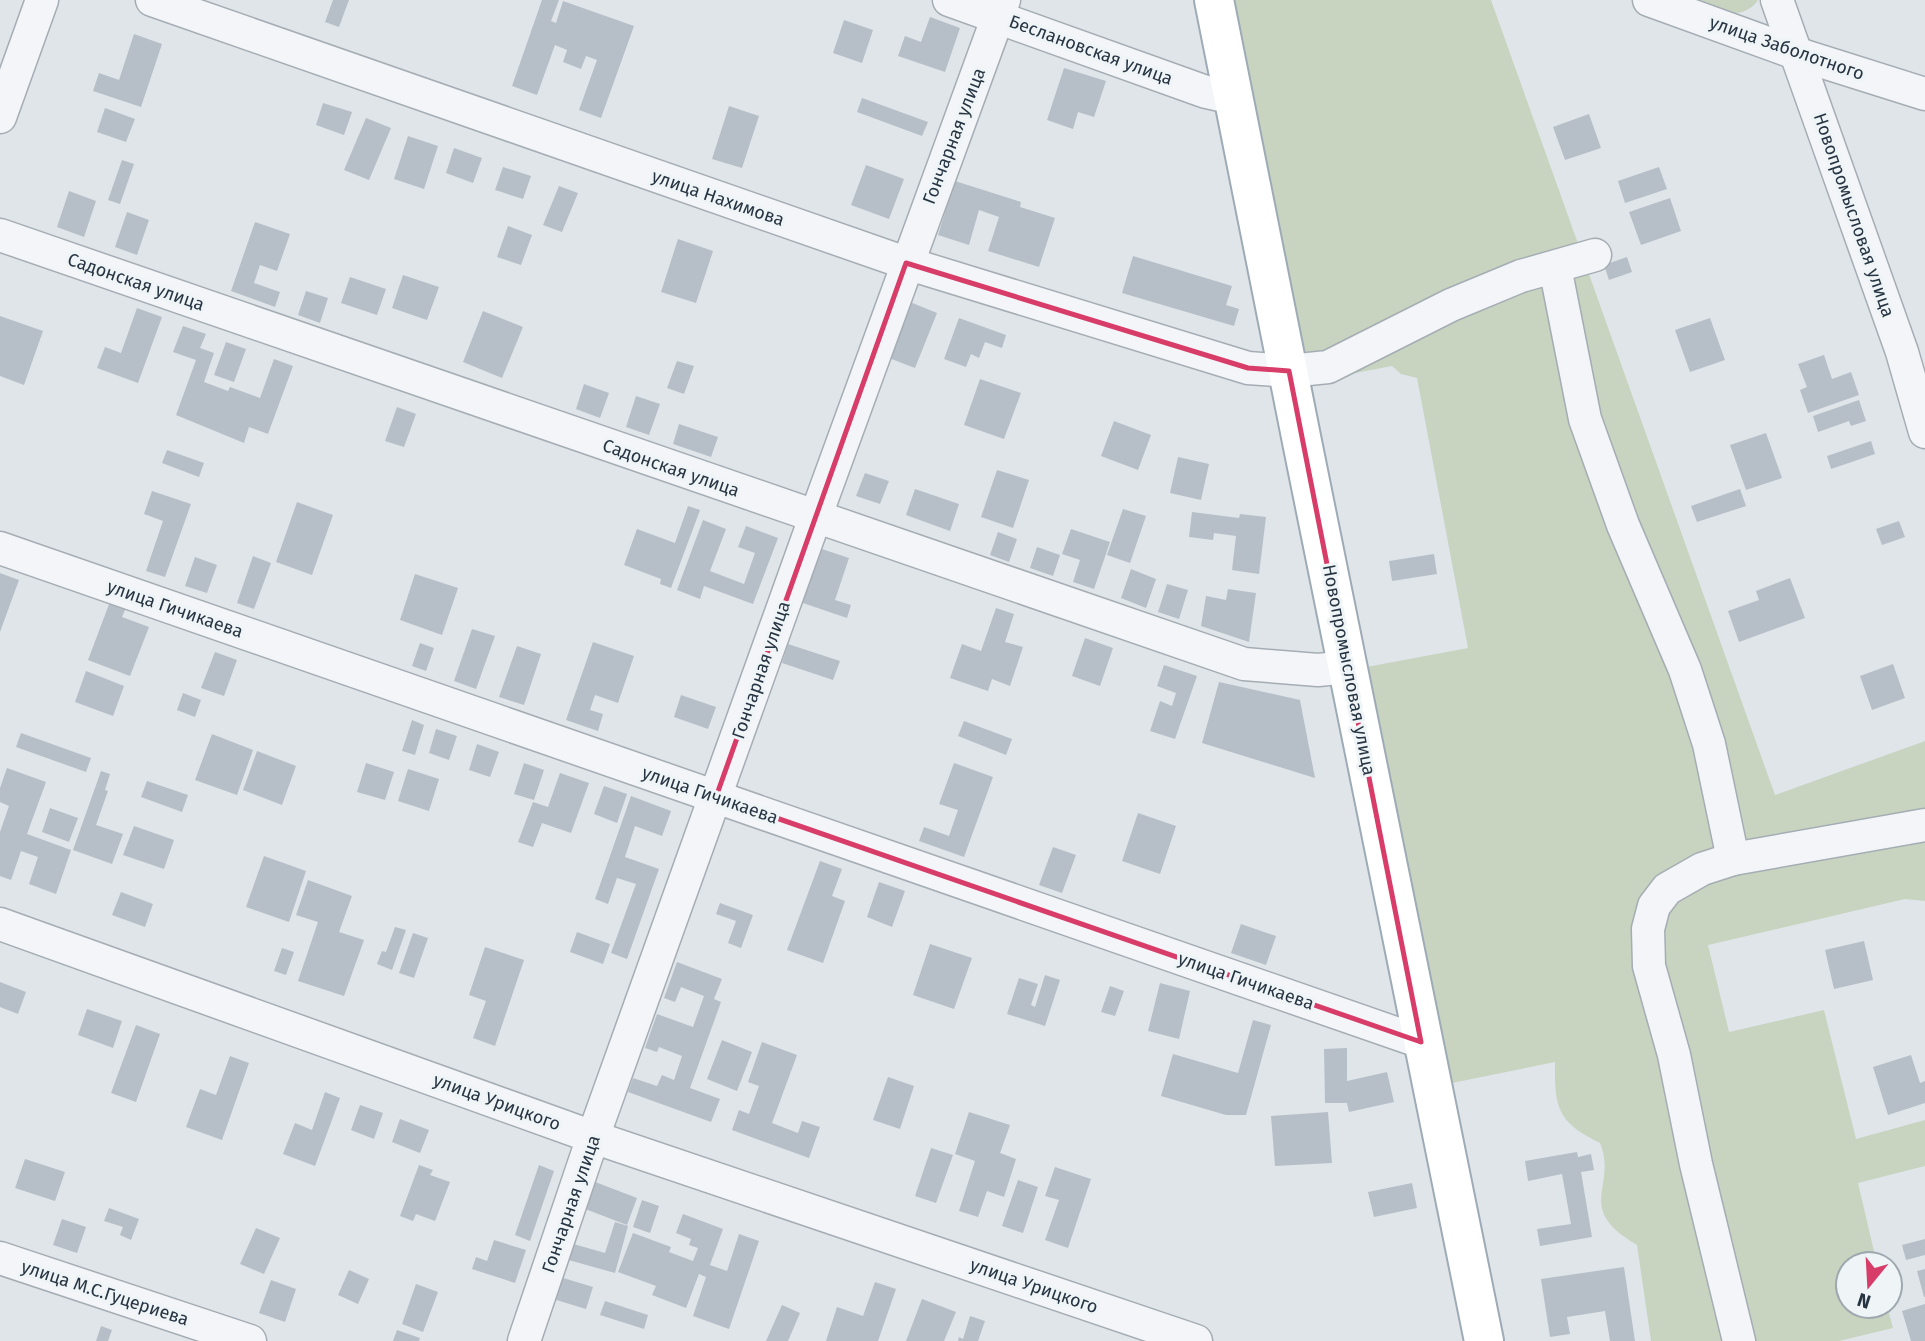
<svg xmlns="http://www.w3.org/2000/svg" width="1925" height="1341" font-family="'Fira Sans',sans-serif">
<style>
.green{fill:#c8d4c0}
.building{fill:#b6bfc7}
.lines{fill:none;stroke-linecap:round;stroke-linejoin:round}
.minor-casing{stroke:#a5adb4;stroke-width:35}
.major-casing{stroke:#9eabb6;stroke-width:42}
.minor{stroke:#f3f5f8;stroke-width:32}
.major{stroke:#fff;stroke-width:38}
.marked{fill:none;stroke:#d73d68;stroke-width:5;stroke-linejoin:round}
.labels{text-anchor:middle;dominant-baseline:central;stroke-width:6;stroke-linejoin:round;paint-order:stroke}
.street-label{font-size:18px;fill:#273542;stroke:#eff4f7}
</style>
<rect width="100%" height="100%" fill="#e0e5ea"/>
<!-- green -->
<g class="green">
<path d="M1226,0H1491L1775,795L1925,741V901L1905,899L1708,945L1729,1032L1824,1010L1856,1139L1925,1120V1166L1858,1183L1877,1264H1848V1306H1887L1893,1328L1839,1341H1651L1637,1245C1573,1208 1618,1187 1600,1143C1558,1123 1554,1108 1555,1062L1447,1084L1361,668L1468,648L1417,378L1401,374L1392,366L1303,383Z"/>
<path d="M1683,0H1758C1740,26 1708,7 1683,0Z"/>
</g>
<!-- building -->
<g class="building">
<polygon points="333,0 349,0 339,27 325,22"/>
<polygon points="542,0 559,0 551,21 556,23 563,1 634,26 601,118 579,110 597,60 586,56 581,69 563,62 567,50 555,45 537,95 512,86"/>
<polygon points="930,17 960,28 945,72 898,56 905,36 921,42"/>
<polygon points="844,20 873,30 862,63 833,53"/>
<polygon points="134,34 162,44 141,107 93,91 99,73 119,80"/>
<polygon points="1064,68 1106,81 1094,117 1078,112 1073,129 1047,120"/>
<polygon points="862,98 928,122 922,136 857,112"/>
<polygon points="323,103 352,112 344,135 316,125"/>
<polygon points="729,106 759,116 742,168 712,159"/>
<polygon points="105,108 135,119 126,142 97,132"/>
<polygon points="1589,114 1601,148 1565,160 1553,127"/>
<polygon points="366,118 391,128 369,180 344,170"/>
<polygon points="408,136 438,146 424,189 394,179"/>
<polygon points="454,148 482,158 473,183 446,173"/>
<polygon points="122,160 134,164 120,204 108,200"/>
<polygon points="866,165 904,179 889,219 851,205"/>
<polygon points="503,167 531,176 523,199 495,190"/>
<polygon points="1659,167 1667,189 1625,203 1618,181"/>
<polygon points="955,181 1021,202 1020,207 1055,218 1039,267 988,251 999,217 979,210 969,245 938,235"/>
<polygon points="559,186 578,193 562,232 543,225"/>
<polygon points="69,191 96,201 84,237 57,227"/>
<polygon points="1670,198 1681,231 1641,245 1629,212"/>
<polygon points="127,212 149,220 137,255 115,247"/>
<polygon points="255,222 290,234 277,271 260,265 254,283 280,292 275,307 231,291"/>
<polygon points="508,226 532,235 521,265 497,257"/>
<polygon points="678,239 713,251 696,303 661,292"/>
<polygon points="1133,256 1232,286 1226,305 1239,309 1234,326 1122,293"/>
<polygon points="1627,257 1632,272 1609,280 1604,265"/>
<polygon points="403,275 439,287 427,320 392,308"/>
<polygon points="350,277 386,289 377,315 341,303"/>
<polygon points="306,291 328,298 320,323 298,315"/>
<polygon points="910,302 937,313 915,368 889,358"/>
<polygon points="137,308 162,317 138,383 97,368 105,347 121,353"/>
<polygon points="483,311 523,327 502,378 463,362"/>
<polygon points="0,316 43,331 24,385 0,376"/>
<polygon points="959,318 1006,335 1002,348 985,342 979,358 971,354 966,367 944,359"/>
<polygon points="1710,318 1725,360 1690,372 1675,330"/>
<polygon points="183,326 206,334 200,348 214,353 204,382 228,391 230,387 260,398 274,359 293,366 268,434 249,427 244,443 176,415 196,360 173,352"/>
<polygon points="226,342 246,349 234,382 214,375"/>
<polygon points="1824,355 1832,379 1851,372 1859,395 1808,413 1800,390 1807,387 1798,364"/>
<polygon points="677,361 694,366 684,394 667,388"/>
<polygon points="980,379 1021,393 1004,439 964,425"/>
<polygon points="584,384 609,393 600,418 576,409"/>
<polygon points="636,396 660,404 649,435 626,427"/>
<polygon points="1859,400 1866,421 1851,426 1849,421 1818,432 1813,416"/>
<polygon points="397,407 416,414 404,447 385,441"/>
<polygon points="1114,421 1151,435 1138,470 1101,456"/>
<polygon points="679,424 718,437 711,457 673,444"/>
<polygon points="1766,433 1782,478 1746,490 1730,445"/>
<polygon points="1871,441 1875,454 1831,469 1827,456"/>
<polygon points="167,450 204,463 199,477 162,463"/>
<polygon points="1178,457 1209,464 1201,500 1170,493"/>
<polygon points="997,470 1029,480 1013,528 981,517"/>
<polygon points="865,473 889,481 880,504 856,496"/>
<polygon points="915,489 959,504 950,531 906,515"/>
<polygon points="1740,489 1746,506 1697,522 1691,506"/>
<polygon points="152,491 191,504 165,577 146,571 163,521 144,514"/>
<polygon points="297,502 333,515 312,575 276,562"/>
<polygon points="688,506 700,510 671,588 660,584 661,579 624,565 637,529 675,543"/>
<polygon points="1123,509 1146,516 1130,563 1107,555"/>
<polygon points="1192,512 1239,518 1240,514 1266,517 1259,574 1232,570 1236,536 1214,533 1213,540 1189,537"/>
<polygon points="703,520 726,529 710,571 744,584 755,553 738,547 746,526 778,538 753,604 704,586 700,599 677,590"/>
<polygon points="1899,521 1905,537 1882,545 1876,529"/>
<polygon points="1071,529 1110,542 1094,589 1073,582 1080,560 1062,554"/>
<polygon points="998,532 1017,539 1009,562 990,555"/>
<polygon points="1037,547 1060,555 1053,576 1030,568"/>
<polygon points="819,548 849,558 835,600 851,605 847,618 800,602"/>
<polygon points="1434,554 1437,574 1392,581 1389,561"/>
<polygon points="253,556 271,563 254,609 237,603"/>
<polygon points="195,557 217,565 207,593 185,586"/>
<polygon points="1131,569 1156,579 1146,608 1121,598"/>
<polygon points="0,573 19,580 0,632"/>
<polygon points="415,574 458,588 442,635 400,620"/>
<polygon points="1790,578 1805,618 1739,642 1728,611 1759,600 1756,591"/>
<polygon points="1167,584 1188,590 1179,619 1158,612"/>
<polygon points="1228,589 1256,593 1249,642 1201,626 1206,596 1226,600"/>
<polygon points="111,599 127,605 122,617 149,627 130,676 88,660"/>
<polygon points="996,608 1014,614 1005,642 1023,647 1010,686 992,679 988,691 950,678 962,644 981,651"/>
<polygon points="472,629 495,636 476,689 454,681"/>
<polygon points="1085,638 1113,648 1100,686 1072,676"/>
<polygon points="593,642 634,656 618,703 595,695 590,710 603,714 598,731 566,720"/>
<polygon points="420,643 434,648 426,671 412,666"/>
<polygon points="788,644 840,661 833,680 782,663"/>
<polygon points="517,646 541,654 524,705 499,697"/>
<polygon points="215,652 237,660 224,696 201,688"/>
<polygon points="1893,664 1905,698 1872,710 1860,676"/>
<polygon points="1164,665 1197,676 1175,739 1150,731 1160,701 1172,706 1176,693 1157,686"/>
<polygon points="86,671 124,686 113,716 75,702"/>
<polygon points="1219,682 1300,700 1315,778 1202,743"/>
<polygon points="183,693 201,700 195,717 177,710"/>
<polygon points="681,695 716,707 708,729 674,717"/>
<polygon points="412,720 424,725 415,755 402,751"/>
<polygon points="964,721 1012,739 1006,755 958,736"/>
<polygon points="436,729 457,736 449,760 429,753"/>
<polygon points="21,733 91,758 86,772 16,747"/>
<polygon points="212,734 253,750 237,795 195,780"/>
<polygon points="477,744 499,752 490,777 469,770"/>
<polygon points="257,751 296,766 282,805 243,790"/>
<polygon points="366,763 394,772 385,800 357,792"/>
<polygon points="524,763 544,770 534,800 514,794"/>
<polygon points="954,763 993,777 964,857 919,841 924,827 949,836 958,810 939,804"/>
<polygon points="7,768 46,782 27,834 71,850 56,894 29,884 38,857 21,851 11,880 0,876 0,832 9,806 0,802 0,788"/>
<polygon points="408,769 439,779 429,811 398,801"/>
<polygon points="101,771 110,774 105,790 108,791 96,825 123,834 112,864 73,850"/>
<polygon points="560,773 589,783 571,833 542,823 533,847 518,842 533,802 548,807"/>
<polygon points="147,781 188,795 182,812 141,797"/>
<polygon points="604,786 627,794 617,823 594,814"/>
<polygon points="631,796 671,811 662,836 635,826 625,857 659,869 627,959 611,953 636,884 617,878 608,904 595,899"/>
<polygon points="50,808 78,818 69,842 42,832"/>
<polygon points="1138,813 1176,826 1160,874 1122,861"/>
<polygon points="134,826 174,840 164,869 123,855"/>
<polygon points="1053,847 1076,855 1062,893 1039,885"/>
<polygon points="264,856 306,871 289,922 246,907"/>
<polygon points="820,861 842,869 832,896 845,901 823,963 787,950"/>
<polygon points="308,880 352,896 339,932 364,940 344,996 298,981 318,922 296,915"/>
<polygon points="879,882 905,891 892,927 867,917"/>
<polygon points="121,892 153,904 145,927 112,915"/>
<polygon points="720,903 753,915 741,948 728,943 736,921 716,914"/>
<polygon points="1241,924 1276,936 1266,965 1231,953"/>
<polygon points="395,927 406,930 392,970 377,964 382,951 386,952"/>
<polygon points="577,932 610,944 603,964 570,952"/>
<polygon points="413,933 428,938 414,978 399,973"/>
<polygon points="1864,941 1873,980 1834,989 1825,950"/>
<polygon points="930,944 972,958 954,1009 913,995"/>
<polygon points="485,947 524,960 495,1046 473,1038 486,1001 469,995"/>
<polygon points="282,948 294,952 286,975 274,971"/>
<polygon points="677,962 722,979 714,999 721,1002 690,1088 720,1099 711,1122 628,1092 633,1078 657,1086 662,1075 674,1080 682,1056 659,1047 657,1052 645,1048 657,1014 693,1027 704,996 681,987 675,1002 664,998"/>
<polygon points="1045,975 1060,980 1045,1026 1007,1014 1019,978 1038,984 1031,1005 1035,1007"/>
<polygon points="0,982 26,992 18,1014 0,1007"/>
<polygon points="1160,983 1190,991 1179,1039 1148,1031"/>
<polygon points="1110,986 1124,991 1115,1016 1101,1012"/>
<polygon points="87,1009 122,1021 113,1048 78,1035"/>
<polygon points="1253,1020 1271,1025 1246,1115 1226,1115 1161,1096 1173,1054 1238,1073"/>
<polygon points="136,1025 160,1034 136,1102 111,1093"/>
<polygon points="722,1040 752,1052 737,1091 707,1079"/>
<polygon points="762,1042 797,1055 772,1123 798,1133 802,1121 820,1127 809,1158 732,1130 739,1110 749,1114 759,1086 748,1082"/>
<polygon points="1347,1048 1347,1081 1387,1072 1394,1102 1349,1112 1347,1103 1325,1103 1324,1049"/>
<polygon points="1911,1055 1920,1083 1925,1081 1925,1103 1888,1115 1873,1067"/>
<polygon points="230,1056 249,1063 222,1140 186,1127 200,1089 216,1095"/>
<polygon points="888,1077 914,1086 900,1129 873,1120"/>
<polygon points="325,1092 340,1098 315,1166 283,1154 295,1123 312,1130"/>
<polygon points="360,1105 383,1113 374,1139 351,1130"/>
<polygon points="969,1112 1010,1125 1000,1153 1016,1159 1004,1197 987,1191 978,1217 959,1211 975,1161 955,1154"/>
<polygon points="1328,1112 1332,1163 1275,1166 1271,1116"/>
<polygon points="400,1119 429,1130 420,1153 392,1142"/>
<polygon points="931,1148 953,1155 936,1203 915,1196"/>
<polygon points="1577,1152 1578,1157 1591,1154 1594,1170 1581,1172 1592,1237 1540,1246 1537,1229 1571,1224 1562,1174 1528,1181 1525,1161"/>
<polygon points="25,1159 65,1172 55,1201 15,1188"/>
<polygon points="419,1165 433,1170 430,1175 450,1182 435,1221 416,1214 413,1221 400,1216"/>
<polygon points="539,1165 554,1171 530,1241 515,1235"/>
<polygon points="1055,1167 1091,1179 1068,1248 1045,1240 1059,1200 1045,1196"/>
<polygon points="590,1180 637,1198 627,1225 580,1207"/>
<polygon points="1018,1180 1038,1187 1023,1233 1002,1226"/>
<polygon points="1412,1183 1417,1208 1374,1217 1368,1192"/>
<polygon points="642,1200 659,1206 650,1233 633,1227"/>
<polygon points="109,1208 139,1219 131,1240 120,1235 123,1227 104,1221"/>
<polygon points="683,1214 723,1229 710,1265 727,1271 739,1234 759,1241 729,1329 693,1316 706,1277 699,1274 686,1308 652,1295 656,1286 618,1272 633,1233 671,1247 669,1252 693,1261 698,1248 689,1245 691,1239 676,1233"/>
<polygon points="62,1219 86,1227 77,1253 53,1245"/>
<polygon points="615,1222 628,1226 615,1273 565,1259 570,1243 605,1253"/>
<polygon points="256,1228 280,1238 264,1274 240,1264"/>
<polygon points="1925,1239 1925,1255 1906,1260 1902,1245"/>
<polygon points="494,1240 526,1250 515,1283 472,1269 476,1257 487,1261"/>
<polygon points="1624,1267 1635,1341 1610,1341 1605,1311 1567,1317 1570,1334 1550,1337 1541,1279"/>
<polygon points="1925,1269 1925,1297 1924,1297 1917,1271"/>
<polygon points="349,1270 369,1279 358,1304 338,1295"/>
<polygon points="560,1277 593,1287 586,1309 553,1299"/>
<polygon points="271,1280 296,1289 285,1322 259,1313"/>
<polygon points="875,1282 896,1289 878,1341 826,1341 837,1307 863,1316"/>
<polygon points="416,1284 438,1292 423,1332 402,1324"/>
<polygon points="922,1299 956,1312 944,1341 906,1341"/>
<polygon points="605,1301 648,1315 644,1329 600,1315"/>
<polygon points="1925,1304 1925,1341 1911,1341 1902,1311"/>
<polygon points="782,1305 800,1313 788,1341 766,1341"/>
<polygon points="970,1316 985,1321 978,1341 958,1341 959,1337 963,1339"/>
<polygon points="101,1326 112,1330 108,1341 96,1341"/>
<polygon points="397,1330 420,1338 419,1341 393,1341"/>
</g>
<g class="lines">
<!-- minor casing -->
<g class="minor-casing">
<g id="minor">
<polyline points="152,0 906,263 1248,368 1289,371 1328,367 1451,305 1521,276 1595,255"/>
<polyline points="949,0 1206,92 1233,98"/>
<polyline points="1649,0 1798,54 1925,94"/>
<polyline points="1777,0 1902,352 1925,432"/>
<polyline points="0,117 42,0"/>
<polyline points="0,235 1244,664 1318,670 1349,667"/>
<polyline points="1555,267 1585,419 1623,525 1685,670 1709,744 1733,859"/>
<polyline points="0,548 1421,1042"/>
<polyline points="0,924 593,1137 1196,1341"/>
<polyline points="0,1258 250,1341"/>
<polyline points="524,1341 593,1137 815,518 1004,0"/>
<polyline points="1739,1341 1696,1164 1674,1055 1649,966 1648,929 1654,906 1667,889 1702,869 1733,859 1925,825"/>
</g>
</g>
<!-- major casing -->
<g class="major-casing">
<path id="major" d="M1214,0C1304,447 1390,895 1484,1341"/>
</g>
<!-- minor -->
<use href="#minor" class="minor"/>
<!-- major -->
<use href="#major" class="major"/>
</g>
<!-- marked area -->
<path class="marked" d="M906,263L1248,368L1289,371L1421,1042L716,797Z"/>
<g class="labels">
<!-- street labels -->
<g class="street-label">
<text transform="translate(1787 48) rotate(19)">улица Заболотного</text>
<text transform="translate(1091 50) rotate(20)">Беслановская улица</text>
<text transform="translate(954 136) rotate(-69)">Гончарная улица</text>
<text transform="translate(718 198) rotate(19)">улица Нахимова</text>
<text transform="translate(1854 215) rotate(71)">Новопромысловая улица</text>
<text transform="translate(136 282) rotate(19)">Садонская улица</text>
<text transform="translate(671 468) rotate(19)">Садонская улица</text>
<text transform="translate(175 609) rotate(19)">улица Гичикаева</text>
<text transform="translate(761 670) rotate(-71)">Гончарная улица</text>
<text transform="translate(1349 670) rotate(79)">Новопромысловая улица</text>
<text transform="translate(710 795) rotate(19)">улица Гичикаева</text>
<text transform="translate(1246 981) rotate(19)">улица Гичикаева</text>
<text transform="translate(497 1102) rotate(20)">улица Урицкого</text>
<text transform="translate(571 1204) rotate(-71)">Гончарная улица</text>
<text transform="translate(1034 1286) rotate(19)">улица Урицкого</text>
<text transform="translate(105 1293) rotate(18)">улица М.С.Гуцериева</text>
</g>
</g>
<!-- north arrow -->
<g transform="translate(1869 1285) rotate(198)"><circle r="33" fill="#eff4f7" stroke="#9fa8af" stroke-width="2"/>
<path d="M0-5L12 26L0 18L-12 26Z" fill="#d73d68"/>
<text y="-10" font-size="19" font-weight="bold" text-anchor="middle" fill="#273542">N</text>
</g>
</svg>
